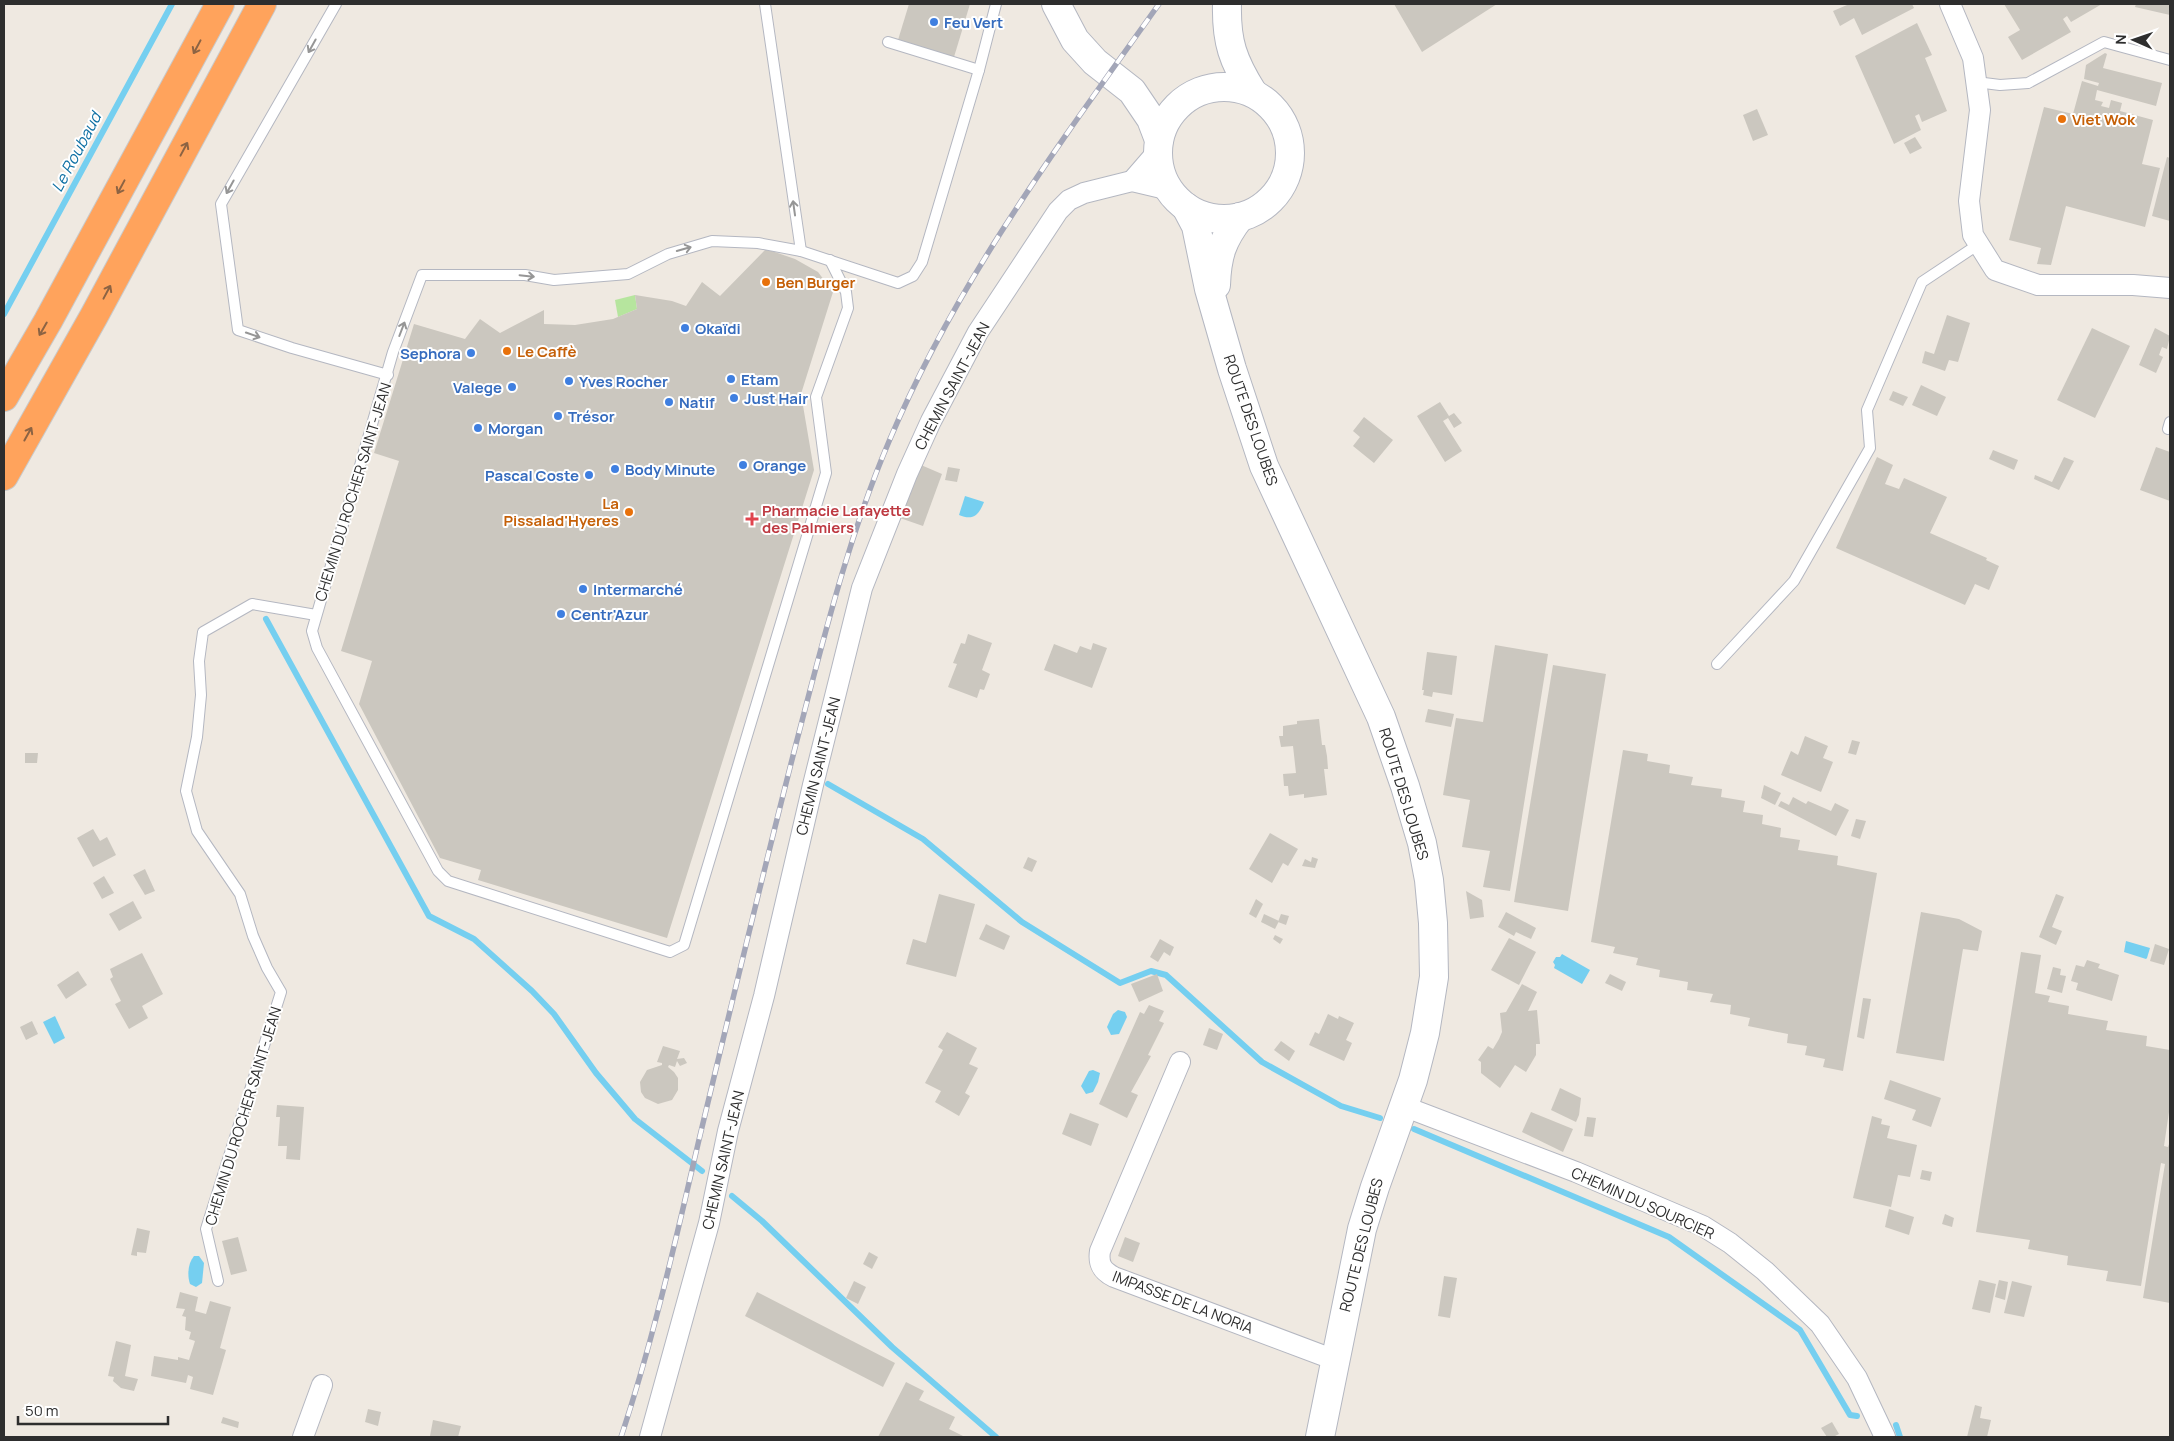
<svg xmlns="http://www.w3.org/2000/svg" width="2174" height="1441" font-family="Manrope,sans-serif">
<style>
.green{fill:#b6e59e}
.water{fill:#75cff0}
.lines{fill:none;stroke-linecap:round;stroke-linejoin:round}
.stream{stroke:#75cff0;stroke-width:6}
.building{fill:#cbc7bf}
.service-casing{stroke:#b4b7c1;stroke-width:12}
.minor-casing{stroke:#b4b7c1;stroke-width:22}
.secondary-casing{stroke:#b4b7c1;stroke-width:30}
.motorway-casing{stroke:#c9c9c9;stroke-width:30}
.service{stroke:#fff;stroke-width:10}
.minor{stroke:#fff;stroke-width:20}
.secondary{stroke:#fff;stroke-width:28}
.motorway{stroke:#ffa35c;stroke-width:28}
.rail-casing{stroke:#a3a6b8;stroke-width:5.5}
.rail{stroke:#fff;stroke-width:4;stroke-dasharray:11;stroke-linecap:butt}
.oneway{stroke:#969696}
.oneway2{stroke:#8c6343}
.shop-dot{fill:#3f7fe0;stroke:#fff;stroke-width:2}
.food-dot{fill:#e8710a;stroke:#fff;stroke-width:2}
.health-dot{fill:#e0444e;stroke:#fff;stroke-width:2}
.labels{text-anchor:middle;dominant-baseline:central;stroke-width:4;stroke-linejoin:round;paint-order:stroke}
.shop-label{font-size:15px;font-weight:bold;fill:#366cbe;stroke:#fff;text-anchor:start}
.food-label{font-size:15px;font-weight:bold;fill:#c56008;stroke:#fff;text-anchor:start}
.street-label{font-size:15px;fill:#2e2e2e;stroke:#fff}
.health-label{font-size:15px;font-weight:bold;fill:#be3a42;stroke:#fff;text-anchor:start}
.water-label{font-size:16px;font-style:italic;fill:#0d6fa3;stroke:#fff}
</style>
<rect width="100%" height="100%" fill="#efe9e1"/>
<!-- green -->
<polygon class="green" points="635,295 637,309 618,317 615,300"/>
<!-- water -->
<g class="water">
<path d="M965,496L984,502C979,515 973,521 959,515Z"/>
<polygon points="2126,941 2150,948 2147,958 2146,959 2124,952"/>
<polygon points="1562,954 1590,970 1582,984 1554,968 1555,965 1553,962 1556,957 1560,957"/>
<polygon points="1118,1010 1125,1012 1127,1017 1119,1034 1111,1035 1107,1027 1113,1014"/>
<polygon points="55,1016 65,1038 54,1044 43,1022"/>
<polygon points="1093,1070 1100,1073 1098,1082 1093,1092 1086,1094 1081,1086 1089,1071"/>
<path d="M194,1256H199L204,1263L202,1283L196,1287L190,1284C187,1275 188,1263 194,1256Z"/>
</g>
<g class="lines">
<!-- stream -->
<g class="stream">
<polyline points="4,314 172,4"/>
<polyline points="266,619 429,916 474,939 532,991 554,1014 596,1073 635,1119 702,1171"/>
<polyline points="828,784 923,839 1022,922 1120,983 1151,971 1166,975 1262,1062 1341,1106 1380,1118"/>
<polyline points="1414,1129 1669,1237 1800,1330 1850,1415 1857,1416"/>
<polyline points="732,1196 762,1221 892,1347 996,1437"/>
<polyline points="1896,1425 1900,1437"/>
</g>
</g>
<!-- building -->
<g class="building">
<polygon points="909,4 970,4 954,57 898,40"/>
<polygon points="1394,4 1497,4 1422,52"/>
<polygon points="1846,4 1912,4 1914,8 1862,35 1854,18 1840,26 1833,11 1847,5"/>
<polygon points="2004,4 2102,4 2071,22 2067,16 2063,19 2071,32 2022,60 2008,37 2020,30"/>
<polygon points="2136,4 2170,4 2170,15 2135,7"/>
<polygon points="1917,23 1932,55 1925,58 1947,111 1922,122 1919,114 1915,116 1921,130 1894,144 1855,56"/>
<polygon points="2105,53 2107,54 2103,68 2162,83 2156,106 2097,90 2095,100 2103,102 2101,106 2109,108 2111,100 2122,103 2120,111 2153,120 2142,164 2160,168 2145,227 2066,206 2051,265 2037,264 2041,248 2009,240 2044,107 2073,114 2082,81 2098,86 2099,83 2084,79 2086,65"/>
<polygon points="1757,109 1768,135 1753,141 1743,115"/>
<polygon points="1915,137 1922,148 1910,154 1904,143"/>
<polygon points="2167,157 2170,158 2170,221 2152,216"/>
<polygon points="766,249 795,259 818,272 833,292 801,394 814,470 667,938 478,880 481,870 440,858 359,704 372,661 341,651 399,461 374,453 414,324 465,339 480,319 500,333 544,310 544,324 575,325 613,319 637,309 635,295 672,301 686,306 702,282 720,296"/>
<polygon points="1947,315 1970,323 1958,362 1949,360 1945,371 1922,363 1925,351 1934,354"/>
<polygon points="2092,328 2130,346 2095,418 2057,400"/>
<polygon points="2155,328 2170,336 2167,349 2162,347 2159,355 2163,357 2156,373 2139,365"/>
<polygon points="1921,385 1946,397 1937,416 1912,405"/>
<polygon points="1893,391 1908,397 1903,406 1889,400"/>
<polygon points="1440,402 1449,416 1454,413 1462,423 1454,428 1448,418 1443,421 1462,451 1445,462 1417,416"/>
<polygon points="1364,417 1393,440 1374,463 1353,446 1360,437 1353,431"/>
<polygon points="2156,447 2170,452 2170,501 2140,490"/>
<polygon points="1993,450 2018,460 2014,470 1989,459"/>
<polygon points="1877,457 1893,465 1885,484 1899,489 1904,478 1947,497 1930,533 1987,558 1986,560 1999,566 1989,590 1975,584 1965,605 1836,548"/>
<polygon points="2064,457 2074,461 2059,490 2034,479 2035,475 2052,482"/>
<polygon points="921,465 942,474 923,526 900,518"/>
<polygon points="948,467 960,469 957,482 945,480"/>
<polygon points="968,634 992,643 982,670 990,674 984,690 980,689 977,698 948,687 957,664 953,663 961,643 965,644"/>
<polygon points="1093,643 1107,648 1092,688 1044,670 1054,644 1077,653 1080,646 1091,650"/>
<polygon points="1495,645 1548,654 1510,891 1483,887 1490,851 1462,847 1470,800 1443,795 1456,718 1483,722"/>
<polygon points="1427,652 1457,656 1452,695 1433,692 1432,697 1423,695 1424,690 1422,690"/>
<polygon points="1553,665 1606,674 1568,911 1514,902"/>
<polygon points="1428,709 1454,714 1451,727 1425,722"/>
<polygon points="1319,719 1322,745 1325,745 1327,756 1328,769 1324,769 1327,795 1304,798 1304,794 1289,796 1288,786 1284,786 1283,774 1296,773 1293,746 1281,747 1279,736 1283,736 1283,726 1297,724 1297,721"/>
<polygon points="1805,736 1828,746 1823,758 1833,762 1821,792 1781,775 1791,751 1798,755"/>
<polygon points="1852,740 1860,742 1856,755 1848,753"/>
<polygon points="1623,750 1648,754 1647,761 1670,765 1669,773 1693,777 1691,785 1722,789 1721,797 1745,801 1743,812 1763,815 1762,824 1781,828 1780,837 1800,840 1798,850 1838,856 1837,865 1877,873 1843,1071 1823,1067 1825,1059 1805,1055 1807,1046 1787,1043 1788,1034 1748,1026 1750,1018 1730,1014 1731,1005 1710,1002 1713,994 1687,990 1688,982 1659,977 1660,970 1636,965 1638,958 1613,953 1615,947 1591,942"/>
<polygon points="25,753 38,753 37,763 25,763"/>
<polygon points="1764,785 1781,793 1775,805 1761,798"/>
<polygon points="1793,797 1806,804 1808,801 1831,811 1835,803 1849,810 1836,836 1778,806 1781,801 1789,805"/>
<polygon points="1856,819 1866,821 1860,839 1851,836"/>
<polygon points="93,829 100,841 107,837 116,855 93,867 77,838"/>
<polygon points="1270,833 1298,849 1288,866 1283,863 1272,883 1249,869"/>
<polygon points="1028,857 1037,861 1032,872 1023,868"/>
<polygon points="1312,857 1318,859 1315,868 1302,866 1305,859 1311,862"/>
<polygon points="145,869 155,891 145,895 133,875"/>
<polygon points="104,876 114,893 102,899 93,883"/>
<polygon points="1466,891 1482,900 1484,917 1470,919"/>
<polygon points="939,894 975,904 956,977 906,964 913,939 926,943"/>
<polygon points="2056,894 2064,897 2052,927 2062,931 2056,945 2039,937"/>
<polygon points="1256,899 1263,904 1256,918 1249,914"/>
<polygon points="133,901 142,918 119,931 109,914"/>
<polygon points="1506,912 1536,928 1531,939 1516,932 1514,936 1498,927"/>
<polygon points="1921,912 1959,919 1982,931 1978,951 1963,949 1944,1061 1896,1053"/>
<polygon points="1264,914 1279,921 1275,929 1261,922"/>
<polygon points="1281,914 1289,916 1286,925 1278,922"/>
<polygon points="986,924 1010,936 1004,950 979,939"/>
<polygon points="1275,935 1283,939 1280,944 1273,939"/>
<polygon points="1509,938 1536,952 1519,985 1491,970"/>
<polygon points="1160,939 1174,947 1170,956 1164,952 1158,962 1150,957"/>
<polygon points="2155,944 2169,949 2164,965 2150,961"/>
<polygon points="2021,952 2041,955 2035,993 2050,996 2048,1002 2069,1006 2068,1014 2108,1021 2106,1030 2147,1036 2146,1046 2170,1050 2170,1105 2164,1146 2168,1147 2170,1141 2170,1303 2143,1298 2165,1164 2161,1163 2141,1286 2106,1281 2108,1271 2067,1265 2068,1256 2028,1249 2030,1240 1976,1232"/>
<polygon points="142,953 163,994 142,1006 148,1018 129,1029 115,1004 121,1001 110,979 113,977 110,969"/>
<polygon points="2087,960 2100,964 2098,968 2119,975 2112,1001 2076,990 2078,983 2071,981 2076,965 2084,967"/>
<polygon points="2053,967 2061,969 2060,975 2066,976 2062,993 2047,989"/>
<polygon points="78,971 87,985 66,999 57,985"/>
<polygon points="1157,974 1163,991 1139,1002 1131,984"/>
<polygon points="1610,974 1626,982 1622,991 1605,983"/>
<polygon points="1522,984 1537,992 1528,1011 1537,1010 1540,1044 1536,1044 1536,1055 1526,1072 1515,1065 1500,1088 1481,1073 1481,1062 1478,1060 1488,1046 1493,1049 1499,1039 1502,1032 1500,1013 1506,1012"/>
<polygon points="1863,998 1871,999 1864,1039 1857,1037"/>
<polygon points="1149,1005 1164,1011 1159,1021 1164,1023 1148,1055 1151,1056 1131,1092 1138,1095 1127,1118 1099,1104 1140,1012 1144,1014"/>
<polygon points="1328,1014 1338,1019 1339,1016 1354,1023 1346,1040 1352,1043 1344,1061 1309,1045 1315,1032 1319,1034"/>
<polygon points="32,1021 38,1034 26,1040 20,1027"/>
<polygon points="1209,1028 1223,1034 1217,1050 1203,1045"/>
<polygon points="947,1032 977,1048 969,1064 978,1068 965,1093 970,1096 959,1116 935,1102 941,1091 925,1083 943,1050 938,1047"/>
<polygon points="1281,1041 1295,1051 1289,1061 1274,1050"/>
<polygon points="663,1046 680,1051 677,1059 684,1058 687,1063 680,1066 677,1061 675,1067 669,1065 668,1067 674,1072 678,1078 678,1090 672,1100 658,1104 645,1098 641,1092 640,1082 647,1070 662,1065 662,1063 657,1062"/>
<polygon points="1890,1080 1941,1098 1931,1127 1912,1120 1916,1110 1884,1099"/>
<polygon points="1560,1088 1581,1098 1579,1115 1576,1122 1551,1110"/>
<polygon points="277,1105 304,1107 300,1160 286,1159 287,1146 278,1146 280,1117 276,1117"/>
<polygon points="1531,1112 1573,1129 1563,1152 1522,1132"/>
<polygon points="1070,1113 1099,1124 1091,1146 1062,1134"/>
<polygon points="1872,1116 1882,1119 1881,1124 1890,1126 1887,1138 1917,1145 1910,1177 1898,1175 1891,1207 1853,1198"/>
<polygon points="1587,1117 1596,1118 1593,1137 1584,1136"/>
<polygon points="1922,1170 1932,1172 1930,1181 1920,1179"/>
<polygon points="1889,1209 1914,1217 1909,1235 1885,1227"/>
<polygon points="1945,1214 1954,1218 1952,1227 1942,1224"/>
<polygon points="137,1228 150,1231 146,1253 137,1252 137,1256 131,1255"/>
<polygon points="238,1237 247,1271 231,1275 222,1241"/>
<polygon points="1125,1237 1140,1243 1133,1262 1118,1256"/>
<polygon points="869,1252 878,1257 872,1269 863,1264"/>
<polygon points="1444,1276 1457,1278 1450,1318 1438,1316"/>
<polygon points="1979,1280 1996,1284 1990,1313 1972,1309"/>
<polygon points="1999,1280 2008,1282 2005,1300 1995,1297"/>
<polygon points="854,1281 866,1287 858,1304 846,1298"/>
<polygon points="2012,1281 2032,1286 2024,1317 2004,1313"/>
<polygon points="180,1292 198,1297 195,1311 206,1314 210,1301 231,1307 220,1348 226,1350 213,1395 190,1389 193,1377 188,1375 186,1383 151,1376 154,1356 178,1360 178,1357 189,1360 195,1341 189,1339 191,1332 185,1330 186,1317 182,1316 185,1309 176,1308"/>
<polygon points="757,1292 895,1363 883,1387 745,1316"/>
<polygon points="116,1341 131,1345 125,1376 138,1379 134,1391 121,1388 113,1381 114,1377 108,1376"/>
<polygon points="906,1382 924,1391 919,1400 955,1417 949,1429 965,1437 878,1437"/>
<polygon points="1975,1405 1982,1407 1980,1418 1991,1420 1987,1437 1967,1437"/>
<polygon points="368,1409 381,1412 378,1426 365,1422"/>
<polygon points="223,1417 239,1422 238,1428 221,1423"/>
<polygon points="433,1420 461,1426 458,1437 430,1436"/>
<polygon points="1832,1422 1839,1434 1833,1437 1827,1437 1821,1428"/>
</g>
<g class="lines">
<!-- service casing -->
<g class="service-casing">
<g id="service">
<polyline points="336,4 221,204 238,330 292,348 388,375"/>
<polyline points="765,4 801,251 758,243 712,241 668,254 628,274 554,280 525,275 422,275 393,352 312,631 317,648 438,871 448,881 670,952 684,945 826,473 816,397 848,308 846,292 830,260"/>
<polyline points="888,42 979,70"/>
<polyline points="1976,82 2000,85 2028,83 2104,42 2170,60"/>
<polyline points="801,251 898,283 913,276 922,262 979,70 996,4"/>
<polyline points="2168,429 2170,422"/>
<polyline points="1717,664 1794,581 1870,448 1867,410 1922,282 1979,244"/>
<polyline points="218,1281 206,1229 281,992 267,968 253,936 240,894 197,831 186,791 197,737 201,695 199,661 203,632 252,604 316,615"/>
</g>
</g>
<!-- minor casing -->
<g class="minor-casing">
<g id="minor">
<polyline points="1950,4 1973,58 1980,110 1969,201 1973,235 1995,270 2038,285 2133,285 2170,288"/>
<polyline points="1132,181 1158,151"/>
<path d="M1180,1062L1100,1251C1098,1264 1102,1271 1114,1277L1335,1360"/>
<polyline points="1403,1106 1576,1172 1703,1226 1730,1243 1765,1271 1820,1324 1857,1378 1885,1437"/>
<polyline points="303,1437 322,1385"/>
<polyline points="650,1437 709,1223 728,1131 764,996 813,785 862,588 907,474 931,421 978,332 1058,211 1069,200 1084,193 1132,181 1170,190"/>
</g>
</g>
<!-- secondary casing -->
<g class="secondary-casing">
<g id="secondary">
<polyline points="1056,4 1075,40 1095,62 1132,91 1151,119 1159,140"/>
<path d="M1227,4C1226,42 1233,61 1253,93"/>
<circle cx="1224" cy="153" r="66"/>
<polyline points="1186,207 1196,226 1209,289 1232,369 1264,466 1381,717 1405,786 1422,843 1429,880 1433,923 1434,977 1425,1033 1413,1080 1375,1187 1362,1229 1320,1437"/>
<path d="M1216,285C1217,256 1222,240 1240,217"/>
</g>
</g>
<!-- motorway casing -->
<g class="motorway-casing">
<g id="motorway">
<polyline points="4,397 48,321 220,4"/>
<polyline points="4,476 94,316 262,4"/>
</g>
</g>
<!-- service -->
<use href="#service" class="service"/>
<!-- minor -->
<use href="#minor" class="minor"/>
<!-- secondary -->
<use href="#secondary" class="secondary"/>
<!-- motorway -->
<use href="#motorway" class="motorway"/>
<!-- rail casing -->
<g class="rail-casing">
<path id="rail" d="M621,1437C653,1341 675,1243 698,1144C730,1010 762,877 796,744C823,641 848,537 890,439C957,281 1060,143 1159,4"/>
</g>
<!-- rail -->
<use href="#rail" class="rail"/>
</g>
<!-- one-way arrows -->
<defs><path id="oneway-shaft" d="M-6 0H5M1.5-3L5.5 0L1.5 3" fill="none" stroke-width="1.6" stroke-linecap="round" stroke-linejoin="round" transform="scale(1.25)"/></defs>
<g class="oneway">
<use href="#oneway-shaft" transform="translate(312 46) rotate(119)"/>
<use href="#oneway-shaft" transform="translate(230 187) rotate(119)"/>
<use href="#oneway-shaft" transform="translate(794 208) rotate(-98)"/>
<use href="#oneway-shaft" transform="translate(684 249) rotate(-16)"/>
<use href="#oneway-shaft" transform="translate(527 276) rotate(6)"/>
<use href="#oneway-shaft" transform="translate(402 329) rotate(-69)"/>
<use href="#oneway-shaft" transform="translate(253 335) rotate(19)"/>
</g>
<g class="oneway2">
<use href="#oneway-shaft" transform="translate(197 47) rotate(118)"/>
<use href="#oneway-shaft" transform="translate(184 149) rotate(-62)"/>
<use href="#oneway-shaft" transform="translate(121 187) rotate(118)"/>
<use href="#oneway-shaft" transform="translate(107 292) rotate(-62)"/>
<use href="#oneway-shaft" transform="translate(43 329) rotate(120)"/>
<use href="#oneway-shaft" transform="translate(28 434) rotate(-61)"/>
</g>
<!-- markers -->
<g class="shop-dot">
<circle cx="934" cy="22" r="5"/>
<circle cx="685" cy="328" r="5"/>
<circle cx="471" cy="353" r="5"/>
<circle cx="731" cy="379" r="5"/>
<circle cx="569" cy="381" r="5"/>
<circle cx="512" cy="387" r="5"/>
<circle cx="734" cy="398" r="5"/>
<circle cx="669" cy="402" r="5"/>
<circle cx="558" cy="416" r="5"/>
<circle cx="478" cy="428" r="5"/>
<circle cx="743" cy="465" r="5"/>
<circle cx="615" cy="469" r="5"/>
<circle cx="589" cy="475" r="5"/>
<circle cx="583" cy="589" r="5"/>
<circle cx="561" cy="614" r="5"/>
</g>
<g class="food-dot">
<circle cx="2062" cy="119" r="5"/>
<circle cx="766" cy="282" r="5"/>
<circle cx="507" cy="351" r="5"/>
<circle cx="629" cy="512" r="5"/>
</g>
<path class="health-dot" d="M749.5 511.5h5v5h5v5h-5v5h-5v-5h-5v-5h5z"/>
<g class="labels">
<!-- shop labels -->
<g class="shop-label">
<text x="944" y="22">Feu Vert</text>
<text x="695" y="328">Okaïdi</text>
<text x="461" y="353" text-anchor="end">Sephora</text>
<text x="741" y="379">Etam</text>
<text x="579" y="381">Yves Rocher</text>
<text x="502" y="387" text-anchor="end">Valege</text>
<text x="744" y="398">Just Hair</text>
<text x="679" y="402">Natif</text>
<text x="568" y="416">Trésor</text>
<text x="488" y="428">Morgan</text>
<text x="753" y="465">Orange</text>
<text x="625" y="469">Body Minute</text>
<text x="579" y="475" text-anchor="end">Pascal Coste</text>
<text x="593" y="589">Intermarché</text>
<text x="571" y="614">Centr'Azur</text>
</g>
<!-- food labels -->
<g class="food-label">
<text x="2072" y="119">Viet Wok</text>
<text x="776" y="282">Ben Burger</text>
<text x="517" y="351">Le Caffè</text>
<text x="619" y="503" text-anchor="end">La<tspan x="619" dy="17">Pissalad'Hyeres</tspan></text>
</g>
<!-- street labels -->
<g class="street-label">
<text transform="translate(952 386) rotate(-62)">CHEMIN SAINT-JEAN</text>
<text transform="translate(1251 420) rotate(71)">ROUTE DES LOUBES</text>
<text transform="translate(353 492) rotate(-73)">CHEMIN DU ROCHER SAINT-JEAN</text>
<text transform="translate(818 766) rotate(-76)">CHEMIN SAINT-JEAN</text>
<text transform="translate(1404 794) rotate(73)">ROUTE DES LOUBES</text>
<text transform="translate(243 1116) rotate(-73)">CHEMIN DU ROCHER SAINT-JEAN</text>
<text transform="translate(723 1160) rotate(-77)">CHEMIN SAINT-JEAN</text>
<text transform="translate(1643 1203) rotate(24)">CHEMIN DU SOURCIER</text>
<text transform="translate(1361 1245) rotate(-76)">ROUTE DES LOUBES</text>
<text transform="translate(1183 1302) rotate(21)">IMPASSE DE LA NORIA</text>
</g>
<!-- health labels -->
<g class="health-label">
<text x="762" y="510">Pharmacie Lafayette<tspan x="762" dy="17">des Palmiers</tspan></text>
</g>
<!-- water labels -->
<g class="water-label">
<text transform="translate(76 152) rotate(-62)">Le Roubaud</text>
</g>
</g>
<!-- border -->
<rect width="2174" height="1441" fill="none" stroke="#2e2e2e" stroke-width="10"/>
<!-- north arrow -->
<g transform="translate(2134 40) rotate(272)" stroke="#ffffff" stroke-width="4" paint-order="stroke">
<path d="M0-4L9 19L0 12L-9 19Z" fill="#2e2e2e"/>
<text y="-8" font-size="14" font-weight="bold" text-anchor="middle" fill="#2e2e2e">N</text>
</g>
<!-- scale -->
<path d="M18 1416v8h150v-8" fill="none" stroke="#2e2e2e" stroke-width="2.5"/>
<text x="25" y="1416" font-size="15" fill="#2e2e2e" stroke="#ffffff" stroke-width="4" paint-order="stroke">50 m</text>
</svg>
